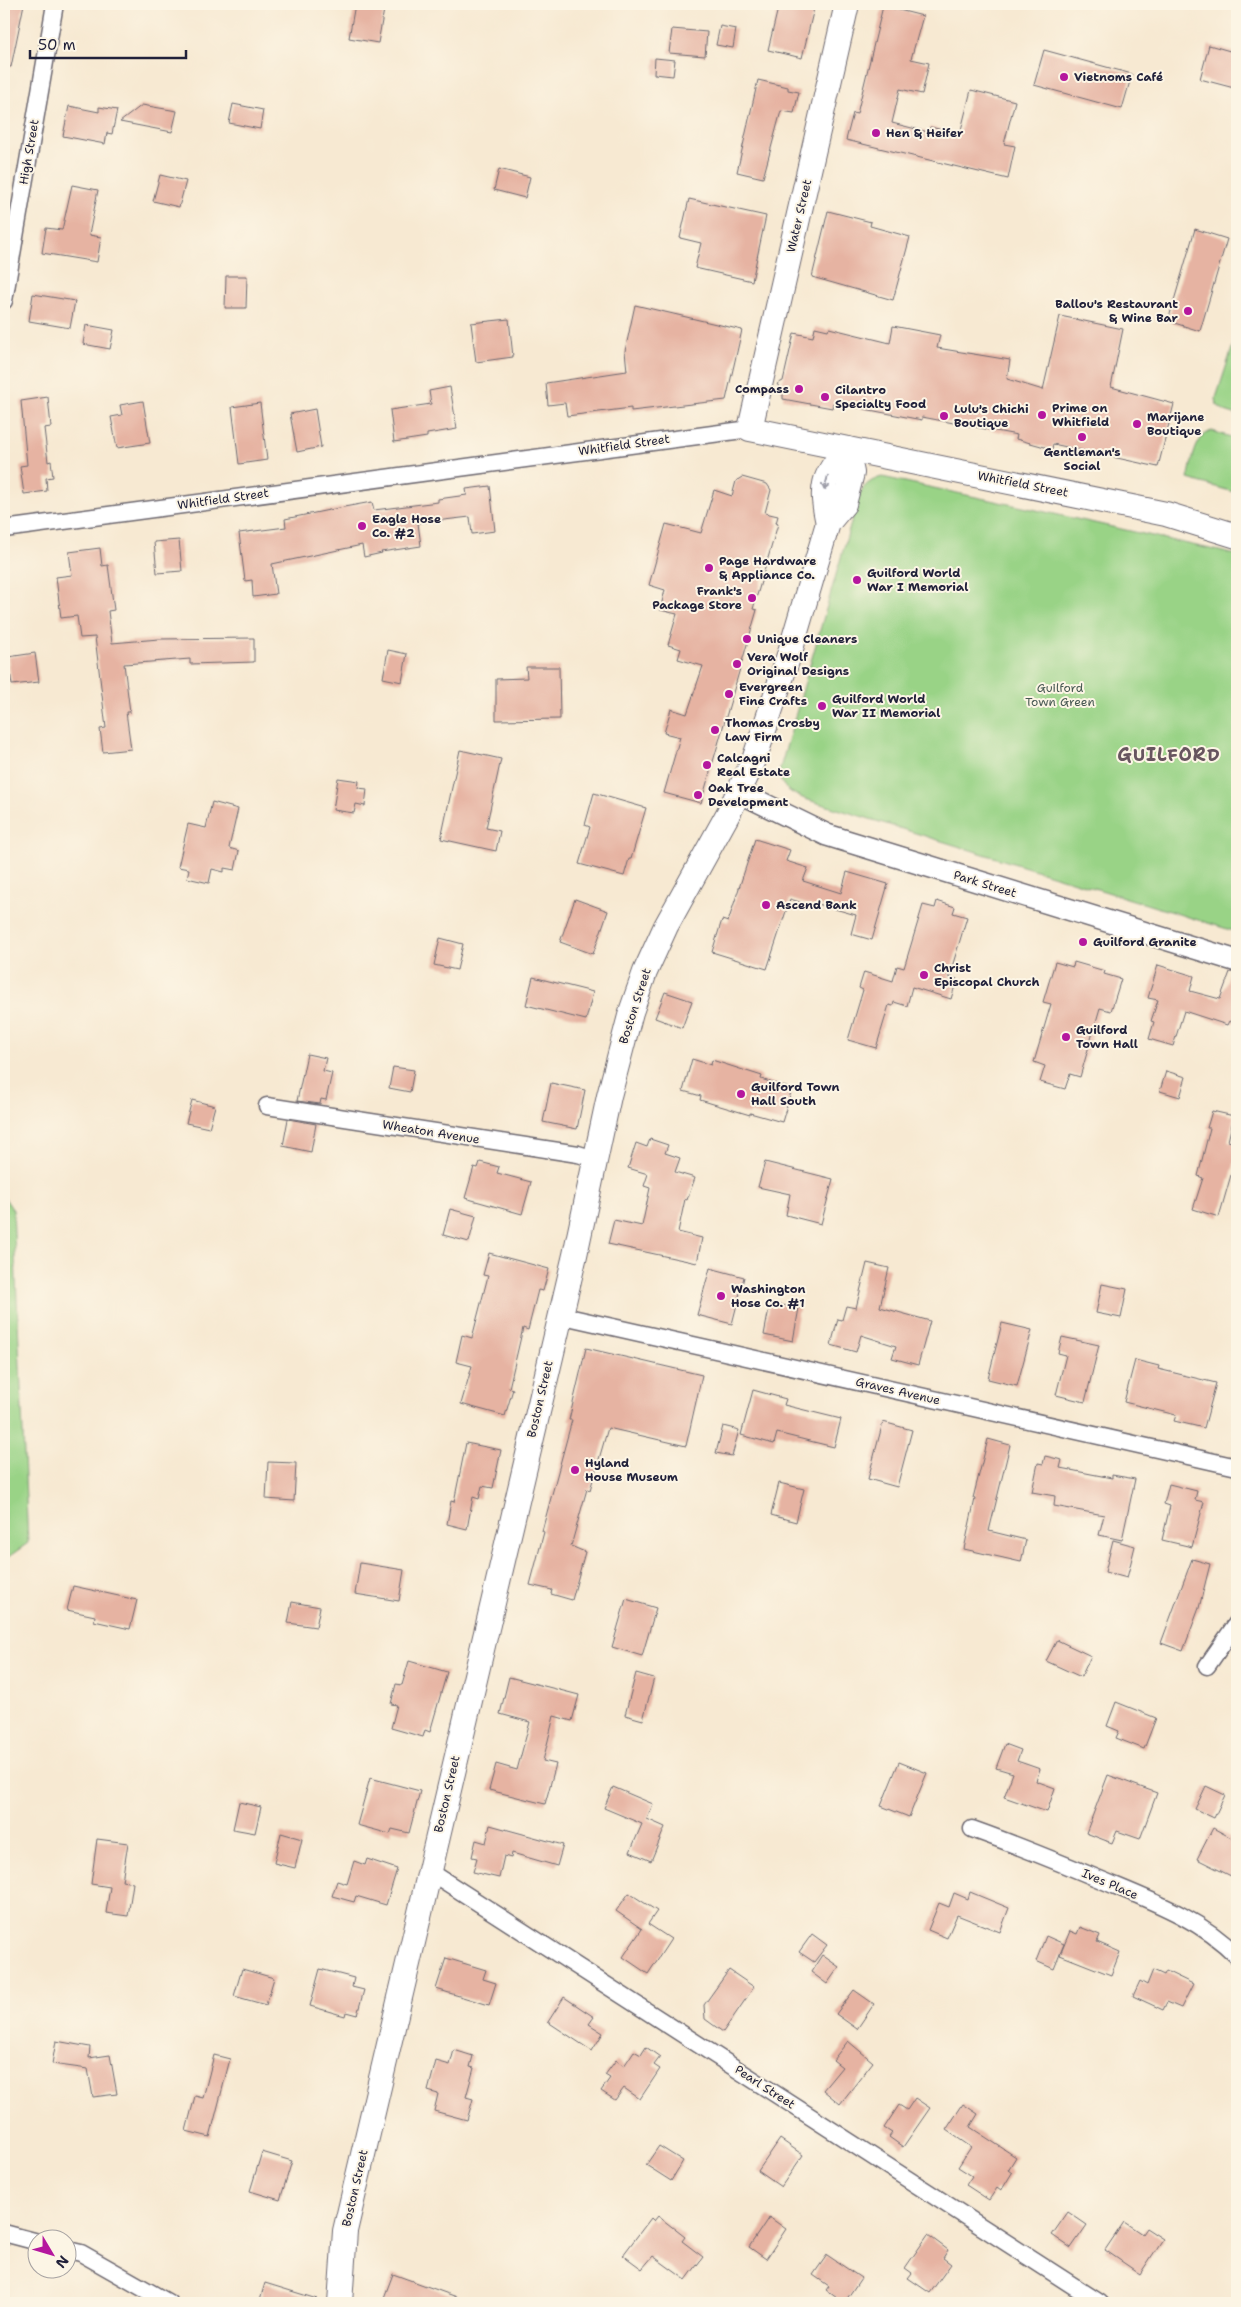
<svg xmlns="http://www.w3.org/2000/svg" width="1241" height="2307" font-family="'Shantell Sans',sans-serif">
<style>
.green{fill:#99d386;stroke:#5e7a60}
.building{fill:#e6b3a2}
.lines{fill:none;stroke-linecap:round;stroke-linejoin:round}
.minor-casing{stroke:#6d6870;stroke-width:19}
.tertiary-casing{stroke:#6d6870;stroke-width:24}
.secondary-casing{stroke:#6d6870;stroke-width:26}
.minor{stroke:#fff;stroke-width:16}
.tertiary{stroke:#fff;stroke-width:21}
.secondary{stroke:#fff;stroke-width:24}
.oneway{stroke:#9c9ca7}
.poi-dot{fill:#b5179e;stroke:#fcf5e5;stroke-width:2}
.labels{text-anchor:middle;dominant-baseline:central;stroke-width:4;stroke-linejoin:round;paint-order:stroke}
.poi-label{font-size:12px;font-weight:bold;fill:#22223b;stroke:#fcf5e5;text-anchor:start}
.street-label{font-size:12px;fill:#22223b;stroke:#fcf5e5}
.park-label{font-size:12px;fill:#465752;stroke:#fcf5e5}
.district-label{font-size:18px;font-weight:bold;letter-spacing:1px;fill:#67555f;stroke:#fcf5e5}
</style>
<rect width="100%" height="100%" fill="#fcf5e5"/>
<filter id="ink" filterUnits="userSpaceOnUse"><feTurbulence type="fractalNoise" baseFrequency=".02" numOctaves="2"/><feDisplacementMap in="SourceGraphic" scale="10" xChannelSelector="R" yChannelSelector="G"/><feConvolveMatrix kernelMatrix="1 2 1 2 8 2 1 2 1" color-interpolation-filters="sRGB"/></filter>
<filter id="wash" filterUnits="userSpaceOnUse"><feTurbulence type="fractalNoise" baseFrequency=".0096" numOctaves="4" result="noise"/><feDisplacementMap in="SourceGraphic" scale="20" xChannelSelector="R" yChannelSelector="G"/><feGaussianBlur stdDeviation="1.12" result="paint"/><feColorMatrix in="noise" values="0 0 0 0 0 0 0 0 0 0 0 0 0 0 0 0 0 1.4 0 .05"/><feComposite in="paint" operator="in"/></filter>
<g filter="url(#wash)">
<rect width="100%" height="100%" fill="#f7e9d2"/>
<!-- green -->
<g class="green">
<polygon points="1236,336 1237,337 1237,415 1225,411 1217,405 1216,398"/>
<path d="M1212,431L1237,439V493L1188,479C1192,464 1194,436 1212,431Z"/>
<path d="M882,477L1032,509L1237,555V932L805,799C791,793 780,788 779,772L859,495C864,485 871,480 882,477Z"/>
<polygon points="4,1197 13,1210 28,1543 4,1560"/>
</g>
<g id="blocks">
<!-- building -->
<g class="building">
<polygon points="4,4 24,4 11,67 4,66"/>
<polygon points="355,4 385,4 378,43 349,38"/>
<polygon points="779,4 815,4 802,58 768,50"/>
<polygon points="883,6 923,16 911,59 929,63 922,94 900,89 892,123 928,132 930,127 960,134 971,90 1015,101 1004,144 1015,146 1008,179 846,140 853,113 857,114"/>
<polygon points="720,26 736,29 733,48 716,45"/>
<polygon points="672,29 707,32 705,56 669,53"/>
<polygon points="1209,45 1237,53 1237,77 1234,88 1200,79"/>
<polygon points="1044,50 1132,74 1122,109 1034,85"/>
<polygon points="655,58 675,60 673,76 654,74"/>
<polygon points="758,80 788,87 788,90 799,92 794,113 781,111 763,178 737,172"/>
<polygon points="233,104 263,110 260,129 229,123"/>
<polygon points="142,105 177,111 172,132 120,122"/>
<polygon points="69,106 99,112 99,107 117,110 112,134 107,133 105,144 63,136"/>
<polygon points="499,169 530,177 525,198 494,190"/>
<polygon points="160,175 186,181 179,207 153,201"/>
<polygon points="72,185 98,190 89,235 101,237 97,262 42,253 46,228 62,230"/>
<polygon points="689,199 766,216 752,281 695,268 701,243 680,238"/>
<polygon points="828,211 871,222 870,226 910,237 893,300 812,277"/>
<polygon points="1195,229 1227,239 1200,331 1168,321"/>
<polygon points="226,276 247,276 246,308 225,308"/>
<polygon points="33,294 75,301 70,328 29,321"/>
<polygon points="635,305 742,330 726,400 631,411 631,408 567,416 565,403 548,405 546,383 627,371 625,351"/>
<polygon points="1060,316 1123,329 1111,387 1174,404 1158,467 1053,444 1052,449 1016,439 1017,435 922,417 922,420 833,403 832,408 783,399 783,393 777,384 783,381 794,333 813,337 815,327 828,330 829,328 890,343 893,326 940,335 937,348 1010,360 1007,379 1043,390"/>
<polygon points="509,319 513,357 476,362 471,323"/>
<polygon points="86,325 114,330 110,349 83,344"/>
<polygon points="450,387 457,429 427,434 427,437 394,442 390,410 431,404 429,391"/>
<polygon points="48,397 51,427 44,428 48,462 51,461 53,477 46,478 47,491 24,494 20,466 27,465 21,401"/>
<polygon points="143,401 150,443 117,448 111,417 122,415 120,405"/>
<polygon points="260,403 267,460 239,464 232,407"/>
<polygon points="315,409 321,447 297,452 290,414"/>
<polygon points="742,477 767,484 771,490 765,513 778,516 776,523 778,524 753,609 757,610 701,803 664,793 680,737 664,733 671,709 687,714 703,666 678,659 681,649 668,645 677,614 660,610 665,590 649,585 666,524 701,533 714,490 732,496 736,481"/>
<polygon points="490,486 495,531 472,534 470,517 418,523 421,546 381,552 382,553 364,557 362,545 272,564 276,594 253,597 252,580 245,581 239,533 286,527 285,519 344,507 372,502 374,510 438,502 438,499 467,495 466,489"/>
<polygon points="179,540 182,571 157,573 154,542"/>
<polygon points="100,548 102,566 108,565 114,610 108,611 112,643 159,639 254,638 254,662 190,664 190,659 124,664 130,712 126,712 131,749 103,752 100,729 106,728 95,637 80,638 77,616 61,618 56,577 72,575 69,552"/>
<polygon points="388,650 407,654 402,682 383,678"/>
<polygon points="35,653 39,682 12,685 8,657"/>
<polygon points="526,667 559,667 560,719 496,720 496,679 527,678"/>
<polygon points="460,750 501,759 486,828 500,831 496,851 441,839"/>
<polygon points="338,778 359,781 358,788 367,789 365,806 356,804 354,813 333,810"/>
<polygon points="594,793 646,808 631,859 629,859 624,876 579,864 590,827 585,825"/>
<polygon points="212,802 238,809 229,848 239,851 235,870 224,868 224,872 212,869 209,883 187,878 189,869 178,867 188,824 206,828"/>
<polygon points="755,839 790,850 786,861 808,868 803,881 841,893 847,872 888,884 872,940 851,934 856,915 817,904 816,907 790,899 767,969 712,952 722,920 728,922"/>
<polygon points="575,899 608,911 593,954 560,942"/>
<polygon points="937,901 955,907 953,913 967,917 949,977 957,979 951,999 912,987 907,1006 894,1002 893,1006 889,1005 876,1048 848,1040 863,990 859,988 864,972 893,981 897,966 904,968 923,905 935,908"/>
<polygon points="440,938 463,944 457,970 434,965"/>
<polygon points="1055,962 1073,967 1074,962 1105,971 1104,974 1121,979 1111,1011 1100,1008 1080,1077 1070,1074 1065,1089 1040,1082 1045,1066 1034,1062 1051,1004 1043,1002"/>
<polygon points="1158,965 1194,976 1190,991 1220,999 1230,972 1237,973 1237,1024 1229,1021 1227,1025 1184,1011 1173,1046 1149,1039 1154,1022 1151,1021 1158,1000 1148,998"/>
<polygon points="533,977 593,992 586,1020 526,1005"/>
<polygon points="665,992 692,1001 682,1028 655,1018"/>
<polygon points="307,1054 326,1058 323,1071 332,1073 326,1100 321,1099 320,1104 297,1101"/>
<polygon points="692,1059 711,1065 712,1060 762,1076 761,1079 792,1089 782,1122 750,1113 750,1115 700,1100 701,1096 683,1091"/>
<polygon points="393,1067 414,1070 410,1092 389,1088"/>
<polygon points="1166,1071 1186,1077 1180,1097 1160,1091"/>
<polygon points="551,1083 585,1090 577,1129 543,1122"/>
<polygon points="192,1100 215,1106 209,1128 186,1123"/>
<polygon points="1212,1111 1234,1116 1228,1141 1237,1144 1237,1154 1219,1217 1193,1209 1203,1178 1198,1176 1210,1128 1207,1128"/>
<polygon points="288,1119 316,1124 311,1152 283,1146"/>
<polygon points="650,1139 668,1145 665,1153 680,1158 675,1172 695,1178 687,1200 685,1199 678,1232 702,1238 697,1263 608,1244 614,1220 642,1226 650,1188 644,1186 648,1174 628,1168 636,1143 647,1147"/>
<polygon points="480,1162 499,1167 497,1173 531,1182 522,1214 465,1198 474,1167 478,1168"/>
<polygon points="765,1162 833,1179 821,1224 786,1215 790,1194 758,1187"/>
<polygon points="450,1209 476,1216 469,1242 443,1235"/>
<polygon points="489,1253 549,1269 543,1291 538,1290 528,1330 523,1328 509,1388 513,1389 505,1416 461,1404 472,1366 456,1362 462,1335 472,1338 488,1276 483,1275"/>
<polygon points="867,1263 889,1268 880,1307 930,1321 918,1365 892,1358 896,1346 861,1335 856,1352 831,1345 838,1319 842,1320 846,1306 856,1308"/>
<polygon points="710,1268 744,1277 732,1324 697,1315"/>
<polygon points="1102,1284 1127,1289 1121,1318 1096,1313"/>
<polygon points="770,1303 799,1308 793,1341 764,1335"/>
<polygon points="1002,1323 1032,1330 1017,1386 988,1379"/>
<polygon points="1062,1337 1099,1345 1085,1402 1056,1395 1066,1355 1058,1353"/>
<polygon points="586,1348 702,1375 686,1446 608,1428 590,1490 587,1489 571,1546 585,1552 572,1600 551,1594 552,1590 530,1585 544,1532 542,1531 572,1420 569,1420"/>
<polygon points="1135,1360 1159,1366 1158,1369 1216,1383 1204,1428 1174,1421 1176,1415 1124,1402"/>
<polygon points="753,1390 786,1399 784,1405 841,1419 834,1447 777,1433 774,1444 741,1435"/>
<polygon points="883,1422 912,1430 897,1487 868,1479"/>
<polygon points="723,1426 739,1430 732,1456 716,1453"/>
<polygon points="988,1439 1010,1445 989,1531 1026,1540 1021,1562 964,1549 975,1499 973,1498"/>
<polygon points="466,1443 501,1450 493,1488 482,1486 479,1499 473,1497 467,1529 447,1524 451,1501 454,1502"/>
<polygon points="1045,1456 1062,1460 1060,1468 1112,1478 1112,1475 1135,1479 1122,1540 1099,1535 1104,1515 1054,1506 1055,1496 1032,1492 1038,1463 1043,1464"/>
<polygon points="268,1462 296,1463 294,1501 266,1499"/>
<polygon points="779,1483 804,1489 796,1522 771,1515"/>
<polygon points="1169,1484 1197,1491 1195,1500 1204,1502 1192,1547 1162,1540 1170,1506 1164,1504"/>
<polygon points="1113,1540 1135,1546 1127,1578 1105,1572"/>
<polygon points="1192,1559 1210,1564 1199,1608 1183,1651 1161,1643"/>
<polygon points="360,1563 404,1570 399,1601 355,1594"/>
<polygon points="73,1586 137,1600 130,1629 94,1621 95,1616 67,1610"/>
<polygon points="626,1599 656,1608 642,1656 612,1647"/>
<polygon points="292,1602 320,1607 316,1627 288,1623"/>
<polygon points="1057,1640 1091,1656 1081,1677 1046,1661"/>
<polygon points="409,1661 447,1672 430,1732 425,1730 423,1737 391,1728 397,1705 391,1704 396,1684 402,1685"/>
<polygon points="636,1673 654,1678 643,1720 625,1715"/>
<polygon points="509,1677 579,1695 572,1721 554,1716 543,1761 556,1764 545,1804 489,1790 496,1764 517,1770 530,1722 500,1714"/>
<polygon points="1116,1702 1156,1718 1144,1749 1116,1738 1119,1731 1107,1726"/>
<polygon points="1005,1744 1021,1750 1017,1761 1040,1769 1036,1781 1055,1788 1047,1812 1004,1797 1013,1773 996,1768"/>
<polygon points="899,1762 927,1773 909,1817 881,1806"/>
<polygon points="1108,1775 1157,1793 1140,1839 1117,1831 1112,1843 1086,1833"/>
<polygon points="370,1778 420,1791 409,1833 392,1829 390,1834 357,1825"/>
<polygon points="1206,1786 1225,1795 1214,1818 1195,1809"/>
<polygon points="613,1787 653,1804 647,1819 665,1827 651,1861 630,1852 642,1824 604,1808"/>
<polygon points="239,1802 261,1807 255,1833 233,1829"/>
<polygon points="490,1825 563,1845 557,1866 512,1853 511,1858 504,1856 499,1878 473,1872 477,1858 472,1857 476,1840 486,1843"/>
<polygon points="1213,1828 1237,1841 1237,1879 1197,1859"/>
<polygon points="281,1833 302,1839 295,1868 274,1863"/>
<polygon points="97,1839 128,1843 122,1881 133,1883 128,1916 106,1913 110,1887 91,1884"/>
<polygon points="367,1859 397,1869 386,1905 356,1896 354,1902 332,1896 337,1881 347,1884 354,1861 365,1865"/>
<polygon points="970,1892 1009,1908 1000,1932 957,1915 947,1938 928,1930 939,1903 949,1907 954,1893 968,1899"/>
<polygon points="629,1893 657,1911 648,1924 671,1939 648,1974 623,1957 642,1929 616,1911"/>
<polygon points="1080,1927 1100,1935 1097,1942 1120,1952 1111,1975 1060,1955 1070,1931 1077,1934"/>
<polygon points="812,1934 827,1945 814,1962 799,1952"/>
<polygon points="1046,1936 1064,1944 1054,1969 1036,1961"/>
<polygon points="822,1955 839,1967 827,1984 811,1972"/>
<polygon points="446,1958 486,1970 483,1979 496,1983 489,2005 436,1989"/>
<polygon points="242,1969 274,1978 266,2005 234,1996"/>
<polygon points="320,1969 354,1978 352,1987 364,1990 357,2015 346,2012 345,2016 310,2006"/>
<polygon points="729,1970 754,1987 723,2032 705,2019 704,2005"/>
<polygon points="1153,1970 1164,1975 1166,1971 1193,1984 1181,2008 1167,2002 1163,2010 1133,1996 1140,1981 1147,1985"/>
<polygon points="854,1990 874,2004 857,2029 836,2014"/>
<polygon points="564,1997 594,2017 589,2024 603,2033 592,2051 548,2022"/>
<polygon points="56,2041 90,2047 89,2058 110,2055 117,2094 93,2097 88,2069 52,2064"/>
<polygon points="848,2041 873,2062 840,2104 823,2090 842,2067 833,2060"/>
<polygon points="646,2047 660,2057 654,2065 660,2069 640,2099 624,2088 615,2100 601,2091 610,2078 605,2075 616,2060 624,2066 634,2051 641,2055"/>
<polygon points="454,2050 473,2056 470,2067 474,2068 466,2097 473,2099 467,2120 434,2111 438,2094 428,2091 436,2061 450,2065"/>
<polygon points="214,2055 230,2059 210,2137 186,2131 195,2096 203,2098"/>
<polygon points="915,2098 930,2108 903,2147 889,2137 892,2133 884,2128 899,2105 907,2110"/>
<polygon points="963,2104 978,2114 970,2127 1016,2157 1008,2170 1012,2173 1001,2191 997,2188 989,2200 966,2185 972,2176 958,2167 971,2147 946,2130"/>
<polygon points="780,2139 803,2155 781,2187 758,2171"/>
<polygon points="659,2146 683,2161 671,2181 646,2165"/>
<polygon points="262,2152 292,2161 280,2200 250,2191"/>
<polygon points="1068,2212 1087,2225 1071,2248 1052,2235"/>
<polygon points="658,2216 685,2237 682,2241 703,2257 686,2280 653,2256 642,2269 623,2255 651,2218 654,2221"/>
<polygon points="769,2217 786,2229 766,2259 749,2247"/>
<polygon points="1124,2222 1142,2234 1146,2228 1163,2239 1140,2274 1105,2250"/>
<polygon points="928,2235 948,2250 943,2258 951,2264 930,2293 908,2278 912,2273 905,2268"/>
<polygon points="827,2255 861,2278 844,2303 826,2290 829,2286 813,2275"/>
<polygon points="393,2274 468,2301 468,2303 382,2303"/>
<polygon points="265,2283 317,2299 317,2303 259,2303"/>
</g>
</g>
</g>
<g filter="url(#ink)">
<use href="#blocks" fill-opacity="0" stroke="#6d6870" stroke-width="1"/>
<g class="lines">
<!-- minor casing -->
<g class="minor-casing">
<g id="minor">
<polyline points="4,301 55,4"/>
<polyline points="4,529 750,429"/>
<polyline points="267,1106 578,1154 595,1159"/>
<polyline points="559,1315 1237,1467"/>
<polyline points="1207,1666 1237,1623"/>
<path d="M972,1829C1017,1845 1061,1863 1104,1881C1152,1901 1201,1919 1237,1956"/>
<polyline points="429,1871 1100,2303"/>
<polyline points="4,2233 38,2242"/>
<polyline points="68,2250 81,2253 169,2303"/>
</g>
</g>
<!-- tertiary casing -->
<g class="tertiary-casing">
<polyline id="tertiary" points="739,792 827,835 1237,961"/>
</g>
<!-- secondary casing -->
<g class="secondary-casing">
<g id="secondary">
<polyline points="847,4 750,429 1166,514 1237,536"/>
<path d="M828,523C820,488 822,476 847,449"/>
<polyline points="340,2303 345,2231 575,1255 609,1096 631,1012 645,972 666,926 728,814 754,760 790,652 828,523 844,504 852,473 847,449"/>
</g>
</g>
<!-- minor -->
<use href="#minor" class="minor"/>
<!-- tertiary -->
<use href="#tertiary" class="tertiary"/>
<!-- secondary -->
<use href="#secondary" class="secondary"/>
</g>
<!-- one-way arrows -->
<defs><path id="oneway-shaft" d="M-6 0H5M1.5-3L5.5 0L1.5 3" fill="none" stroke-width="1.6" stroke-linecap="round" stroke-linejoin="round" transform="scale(1.25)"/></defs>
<use class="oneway" href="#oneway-shaft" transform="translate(826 483) rotate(105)"/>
</g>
<!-- markers -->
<g class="poi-dot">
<circle cx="1064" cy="77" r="5"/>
<circle cx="876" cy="133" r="5"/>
<circle cx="1188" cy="311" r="5"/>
<circle cx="799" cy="389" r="5"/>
<circle cx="825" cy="397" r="5"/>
<circle cx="1042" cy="415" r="5"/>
<circle cx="944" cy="416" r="5"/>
<circle cx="1137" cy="424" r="5"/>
<circle cx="1082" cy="437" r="5"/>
<circle cx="362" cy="526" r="5"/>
<circle cx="709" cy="568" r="5"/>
<circle cx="857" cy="580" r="5"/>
<circle cx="752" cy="598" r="5"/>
<circle cx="747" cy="639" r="5"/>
<circle cx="737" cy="664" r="5"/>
<circle cx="729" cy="694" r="5"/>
<circle cx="822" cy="706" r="5"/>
<circle cx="715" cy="730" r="5"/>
<circle cx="707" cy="765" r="5"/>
<circle cx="698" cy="795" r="5"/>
<circle cx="766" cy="905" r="5"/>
<circle cx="1083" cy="942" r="5"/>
<circle cx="924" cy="975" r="5"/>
<circle cx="1066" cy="1037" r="5"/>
<circle cx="741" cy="1094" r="5"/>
<circle cx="721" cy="1296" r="5"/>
<circle cx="575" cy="1470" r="5"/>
</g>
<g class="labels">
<!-- poi labels -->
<g class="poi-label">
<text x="1074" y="77">Vietnoms Café</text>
<text x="886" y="133">Hen &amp; Heifer</text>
<text x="1178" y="304" text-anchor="end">Ballou's Restaurant<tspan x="1178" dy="14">&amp; Wine Bar</tspan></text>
<text x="789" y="389" text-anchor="end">Compass</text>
<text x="835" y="390">Cilantro<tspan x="835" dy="14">Specialty Food</tspan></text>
<text x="1052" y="408">Prime on<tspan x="1052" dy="14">Whitfield</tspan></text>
<text x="954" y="409">Lulu's Chichi<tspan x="954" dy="14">Boutique</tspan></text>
<text x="1147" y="417">Marijane<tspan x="1147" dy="14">Boutique</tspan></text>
<text x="1082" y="452" text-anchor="middle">Gentleman's<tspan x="1082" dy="14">Social</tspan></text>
<text x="372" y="519">Eagle Hose<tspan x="372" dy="14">Co. #2</tspan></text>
<text x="719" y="561">Page Hardware<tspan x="719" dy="14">&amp; Appliance Co.</tspan></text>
<text x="867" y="573">Guilford World<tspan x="867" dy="14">War I Memorial</tspan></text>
<text x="742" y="591" text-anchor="end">Frank's<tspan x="742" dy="14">Package Store</tspan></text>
<text x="757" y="639">Unique Cleaners</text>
<text x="747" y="657">Vera Wolf<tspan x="747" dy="14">Original Designs</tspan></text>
<text x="739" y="687">Evergreen<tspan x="739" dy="14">Fine Crafts</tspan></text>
<text x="832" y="699">Guilford World<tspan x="832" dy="14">War II Memorial</tspan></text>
<text x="725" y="723">Thomas Crosby<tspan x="725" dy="14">Law Firm</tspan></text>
<text x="717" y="758">Calcagni<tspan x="717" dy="14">Real Estate</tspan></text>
<text x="708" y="788">Oak Tree<tspan x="708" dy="14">Development</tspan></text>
<text x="776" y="905">Ascend Bank</text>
<text x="1093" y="942">Guilford Granite</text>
<text x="934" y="968">Christ<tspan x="934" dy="14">Episcopal Church</tspan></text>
<text x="1076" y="1030">Guilford<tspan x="1076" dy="14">Town Hall</tspan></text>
<text x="751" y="1087">Guilford Town<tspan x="751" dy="14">Hall South</tspan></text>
<text x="731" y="1289">Washington<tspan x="731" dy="14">Hose Co. #1</tspan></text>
<text x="585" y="1463">Hyland<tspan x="585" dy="14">House Museum</tspan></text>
</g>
<!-- street labels -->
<g class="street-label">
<text transform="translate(29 152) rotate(-80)">High Street</text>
<text transform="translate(799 216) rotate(-77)">Water Street</text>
<text transform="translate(624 445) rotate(-8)">Whitfield Street</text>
<text transform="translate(1023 484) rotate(11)">Whitfield Street</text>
<text transform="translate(223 499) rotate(-8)">Whitfield Street</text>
<text transform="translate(985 884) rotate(17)">Park Street</text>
<text transform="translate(635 1006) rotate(-72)">Boston Street</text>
<text transform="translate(431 1132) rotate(9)">Wheaton Avenue</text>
<text transform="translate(898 1391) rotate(13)">Graves Avenue</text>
<text transform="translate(540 1399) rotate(-77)">Boston Street</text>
<text transform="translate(447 1794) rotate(-77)">Boston Street</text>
<text transform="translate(1110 1884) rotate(23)">Ives Place</text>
<text transform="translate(765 2087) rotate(33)">Pearl Street</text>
<text transform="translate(355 2188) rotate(-77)">Boston Street</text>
</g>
<!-- park labels -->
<g class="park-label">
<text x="1060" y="688">Guilford<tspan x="1060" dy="14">Town Green</tspan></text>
</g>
<!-- district labels -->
<g class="district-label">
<text x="1169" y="755">GUILFORD</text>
</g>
</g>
<!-- margin -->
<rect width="1241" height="2307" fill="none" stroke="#fcf5e5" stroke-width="20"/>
<!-- north arrow -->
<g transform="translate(52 2254) rotate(128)"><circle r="24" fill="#fcf5e5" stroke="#a5a1a1"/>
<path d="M0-4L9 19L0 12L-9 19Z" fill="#b5179e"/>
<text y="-8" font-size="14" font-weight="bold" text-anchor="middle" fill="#22223b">N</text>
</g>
<!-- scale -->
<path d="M30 50v8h156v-8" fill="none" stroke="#22223b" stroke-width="2.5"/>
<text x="38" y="50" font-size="15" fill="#22223b" stroke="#fcf5e5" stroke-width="4" paint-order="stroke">50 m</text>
</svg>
